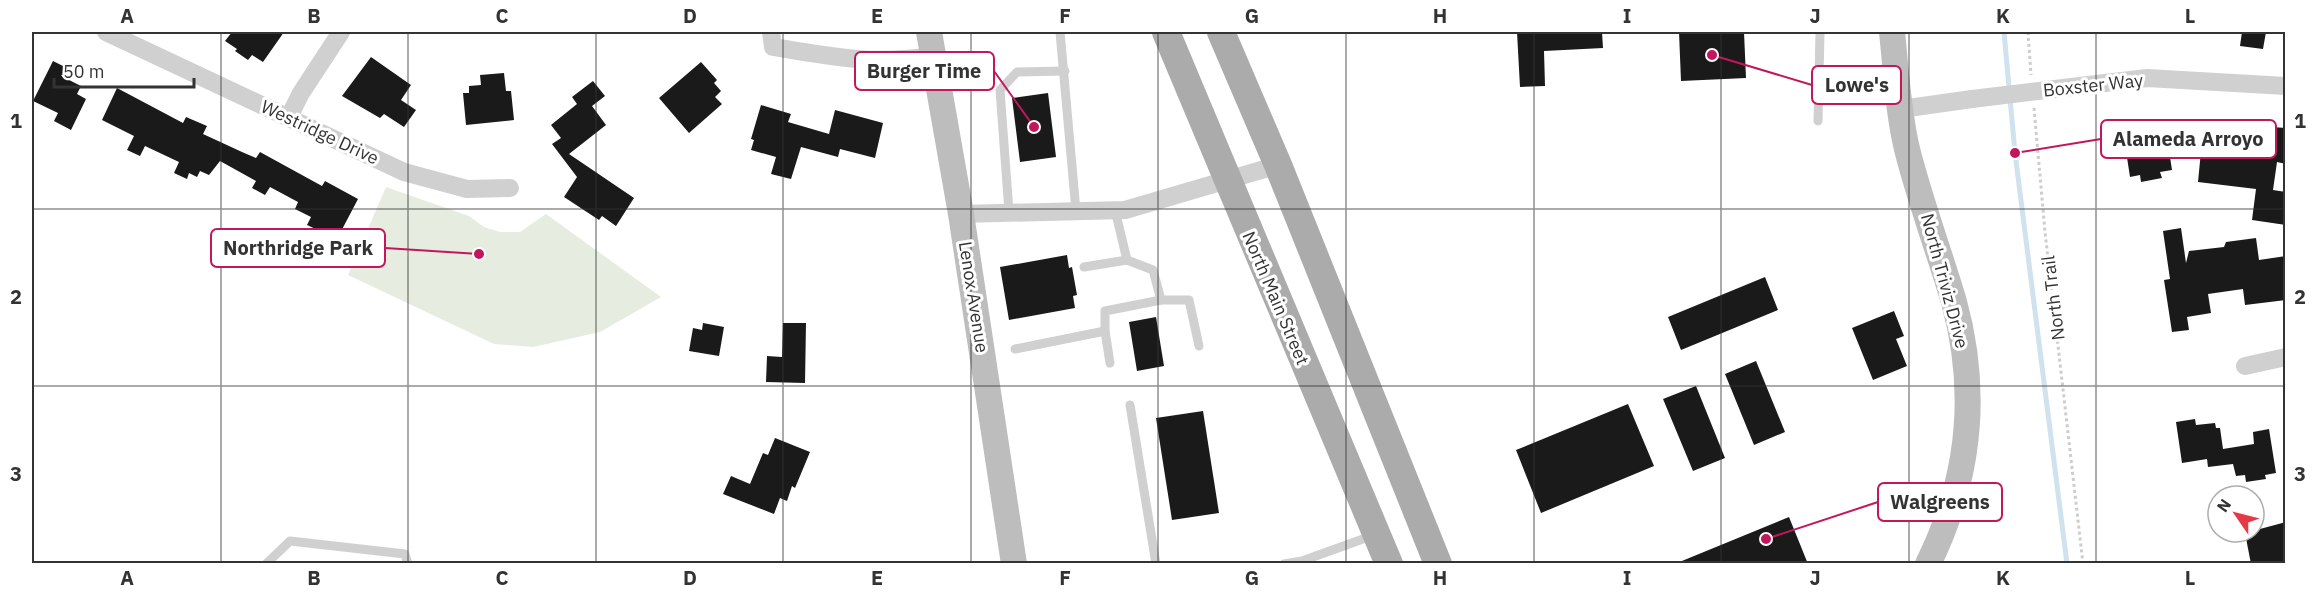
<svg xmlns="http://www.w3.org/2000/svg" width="2317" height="595" font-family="'IBM Plex Sans',sans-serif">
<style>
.green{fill:#e6ecdf}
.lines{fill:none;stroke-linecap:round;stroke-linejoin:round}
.stream{stroke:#cfe2ee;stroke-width:5}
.building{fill:#1a1a1a}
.path{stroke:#cdcdcd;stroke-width:3;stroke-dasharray:3 3;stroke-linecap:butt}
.lane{stroke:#d0d0d0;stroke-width:9}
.street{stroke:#d0d0d0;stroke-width:18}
.secondary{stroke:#bdbdbd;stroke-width:26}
.primary{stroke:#ababab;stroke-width:28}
.street-bridge{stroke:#d0d0d0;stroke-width:18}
.grid{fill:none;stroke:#333;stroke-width:1.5;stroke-opacity:0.55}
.labels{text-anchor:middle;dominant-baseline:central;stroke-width:6;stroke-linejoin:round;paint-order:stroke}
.street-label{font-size:18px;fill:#333;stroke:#fff}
.leader{fill:none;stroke:#c2185b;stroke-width:2}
.callout-dot{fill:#c2185b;stroke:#fff;stroke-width:2}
.callout{fill:#fff;stroke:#c2185b;stroke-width:2}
.callout-label{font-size:20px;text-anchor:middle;font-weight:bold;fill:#333}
.neatline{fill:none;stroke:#333;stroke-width:2}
.grid-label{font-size:20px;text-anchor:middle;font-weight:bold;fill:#333}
</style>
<rect width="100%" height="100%" fill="#fff"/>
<!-- green -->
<polygon class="green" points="386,187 469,216 484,227 500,232 520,232 546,214 661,297 600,332 533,347 494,344 348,275"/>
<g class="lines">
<!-- stream -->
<polyline class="stream" points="2004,32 2015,153 2067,564"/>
</g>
<!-- building -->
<g class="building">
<polygon points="232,32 284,32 263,62 252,55 248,60 235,51 237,49 225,41"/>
<polygon points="1517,32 1602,32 1603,48 1544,51 1545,86 1520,87"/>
<polygon points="1679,32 1744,32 1746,78 1681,81"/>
<polygon points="2242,32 2266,32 2263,49 2240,46"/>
<polygon points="371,57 411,85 401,100 416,110 404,127 384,114 380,118 342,96"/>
<polygon points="53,61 69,69 65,78 81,86 77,94 86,99 71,130 54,121 58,113 33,101"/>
<polygon points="701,62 717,80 714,83 721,91 715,97 722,104 689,133 659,98"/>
<polygon points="504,73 506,91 511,91 514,120 466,125 463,93 469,93 469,86 481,85 480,75"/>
<polygon points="593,81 605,96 592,106 606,125 569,154 634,198 616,226 602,216 599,220 564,197 577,177 552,144 561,138 551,125 577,104 572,97"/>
<polygon points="117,88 183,123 186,117 207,126 203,134 242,152 256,158 260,152 322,186 325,181 358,199 337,239 307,225 311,217 295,209 298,202 270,187 265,195 252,188 256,181 220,161 209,175 200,171 197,177 189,173 187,179 174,173 179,162 145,146 140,156 127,150 134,136 102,120"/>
<polygon points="1048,93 1056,157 1020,162 1012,98"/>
<polygon points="761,105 791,114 788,122 829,134 835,110 883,123 875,158 840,149 838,157 801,147 791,179 771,174 776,157 751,150 754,140 751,139"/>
<polygon points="2194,122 2224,126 2223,135 2266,140 2267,130 2271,130 2272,127 2286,128 2286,164 2277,162 2273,190 2286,192 2286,225 2252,220 2256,189 2198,182 2201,151 2191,150"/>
<polygon points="2165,124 2172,170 2160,172 2162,178 2141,182 2140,175 2130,177 2124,138 2149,134 2148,127"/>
<polygon points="2181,228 2186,263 2189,251 2224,247 2226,242 2256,238 2259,260 2286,256 2286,300 2245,305 2243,289 2208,294 2211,313 2187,317 2189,330 2172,332 2164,280 2170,279 2163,231"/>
<polygon points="1067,255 1069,268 1072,267 1077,295 1073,296 1075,308 1009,320 1000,267"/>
<polygon points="1765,277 1778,310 1681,350 1668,317"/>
<polygon points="1894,311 1904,336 1896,339 1907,366 1873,380 1852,328"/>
<polygon points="1156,317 1164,366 1137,371 1129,322"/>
<polygon points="703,323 724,327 719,356 689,351 693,328 702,330"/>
<polygon points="783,323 806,323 805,383 766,382 767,356 782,357"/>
<polygon points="1756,361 1785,432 1754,445 1725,374"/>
<polygon points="1696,386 1725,458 1693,471 1663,399"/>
<polygon points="1628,404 1654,466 1541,513 1516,450"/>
<polygon points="1203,411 1219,513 1172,520 1156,418"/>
<polygon points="2195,419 2196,425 2215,423 2216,428 2220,428 2223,449 2254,444 2253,432 2269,429 2276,473 2265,475 2266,479 2246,482 2245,475 2236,476 2233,464 2208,467 2207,459 2182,463 2176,422"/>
<polygon points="775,438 810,452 795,488 792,486 787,501 780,498 774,514 723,494 731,476 750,484 763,453 768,455"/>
<polygon points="1789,517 1808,564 1677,564 1677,563"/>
<polygon points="2286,522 2286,564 2251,564 2245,533"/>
</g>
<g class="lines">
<!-- path -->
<g class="path">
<polyline points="2028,32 2031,75"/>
<polyline points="2034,108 2045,232 2083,564"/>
</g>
<!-- lane -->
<g class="lane">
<polyline points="1060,32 1076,211"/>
<polyline points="1818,121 1820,32"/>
<polyline points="1009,212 1000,90 1017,72 1065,71"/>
<polyline points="1084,267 1127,260"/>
<polyline points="1161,300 1189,300 1199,346"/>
<polyline points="1105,331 1110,363"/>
<polyline points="1015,349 1105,331 1105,311 1161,300 1153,270 1127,260 1115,210"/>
<polyline points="1130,405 1156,564"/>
<polyline points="266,564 290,541 405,554 408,564"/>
<polyline points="1284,564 1302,561 1374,535"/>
</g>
<!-- street -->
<g class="street">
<polyline points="106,32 404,172 467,189 510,188"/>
<path d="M771,32L773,47C832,57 873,65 933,56"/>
<polyline points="2055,89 2147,78 2286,86"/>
<polyline points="1901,109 1972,99"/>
<polyline points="289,117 301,93 341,32"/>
<polyline points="961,214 1125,210 1278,165"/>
<polyline points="2245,366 2286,357"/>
</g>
<!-- secondary -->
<g class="secondary">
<polyline points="929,32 961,214 1014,564"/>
<path d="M1892,32C1896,70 1898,111 1907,149C1920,201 1939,251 1954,302C1979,393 1970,479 1928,564"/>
</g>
<!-- primary -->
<g class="primary">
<polyline points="1166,32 1389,564"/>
<polyline points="1221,32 1278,165 1438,564"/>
</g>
<!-- street-bridge -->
<polyline class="street-bridge" points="1972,99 2055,89"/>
</g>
<!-- grid -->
<path class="grid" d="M221,32V564M408,32V564M596,32V564M783,32V564M971,32V564M1158,32V564M1346,32V564M1534,32V564M1721,32V564M1909,32V564M2096,32V564M32,209H2286M32,386H2286"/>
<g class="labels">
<!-- street labels -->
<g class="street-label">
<text transform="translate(2093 85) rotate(-6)">Boxster Way</text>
<text transform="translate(320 132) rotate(25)">Westridge Drive</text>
<text transform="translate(1945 281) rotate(75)">North Triviz Drive</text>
<text transform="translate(974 297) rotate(81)">Lenox Avenue</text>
<text transform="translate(1276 298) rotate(67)">North Main Street</text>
<text transform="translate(2053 298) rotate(-97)">North Trail</text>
</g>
</g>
<!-- callouts -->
<path class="leader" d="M1034 127L994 71M1712 55L1812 85M2015 153L2101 139M479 254L385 248M1766 539L1878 502"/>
<g class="callout-dot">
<circle cx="1034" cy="127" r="6"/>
<circle cx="1712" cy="55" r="6"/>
<circle cx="2015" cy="153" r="6"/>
<circle cx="479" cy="254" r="6"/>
<circle cx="1766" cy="539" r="6"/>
</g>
<g class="callout">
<rect x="855" y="52" width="139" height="38" rx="6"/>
<rect x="1812" y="66" width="89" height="38" rx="6"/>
<rect x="2101" y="120" width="175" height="38" rx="6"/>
<rect x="211" y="229" width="174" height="38" rx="6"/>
<rect x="1878" y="483" width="124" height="38" rx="6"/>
</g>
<g class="callout-label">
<text x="924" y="78">Burger Time</text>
<text x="1857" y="92">Lowe's</text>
<text x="2188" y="146">Alameda Arroyo</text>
<text x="298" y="255">Northridge Park</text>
<text x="1940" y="509">Walgreens</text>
</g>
<!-- border -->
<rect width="2317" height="595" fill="none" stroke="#ffffff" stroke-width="66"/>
<!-- north arrow -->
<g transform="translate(2236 514) rotate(305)"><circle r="28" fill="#ffffff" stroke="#adadad" stroke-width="1.5"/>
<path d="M0-4.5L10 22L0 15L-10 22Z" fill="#e63946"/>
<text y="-9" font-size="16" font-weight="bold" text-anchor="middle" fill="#333333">N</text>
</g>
<!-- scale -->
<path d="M54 78v9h140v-9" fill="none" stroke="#333333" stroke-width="3"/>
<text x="63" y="78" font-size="18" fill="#333333" stroke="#ffffff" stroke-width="4.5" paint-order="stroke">50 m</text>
<rect x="33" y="33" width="2251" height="529" class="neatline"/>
<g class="grid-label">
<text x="127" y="23">A</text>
<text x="314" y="23">B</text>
<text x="502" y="23">C</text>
<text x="690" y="23">D</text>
<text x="877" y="23">E</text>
<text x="1065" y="23">F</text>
<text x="1252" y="23">G</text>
<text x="1440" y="23">H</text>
<text x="1627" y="23">I</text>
<text x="1815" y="23">J</text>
<text x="2003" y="23">K</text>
<text x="2190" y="23">L</text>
<text x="16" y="128">1</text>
<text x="2300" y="128">1</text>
<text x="16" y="304">2</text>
<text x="2300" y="304">2</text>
<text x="16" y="481">3</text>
<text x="2300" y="481">3</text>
<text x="127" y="585">A</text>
<text x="314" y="585">B</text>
<text x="502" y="585">C</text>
<text x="690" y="585">D</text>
<text x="877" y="585">E</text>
<text x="1065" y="585">F</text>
<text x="1252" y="585">G</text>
<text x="1440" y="585">H</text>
<text x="1627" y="585">I</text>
<text x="1815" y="585">J</text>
<text x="2003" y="585">K</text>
<text x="2190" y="585">L</text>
</g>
</svg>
